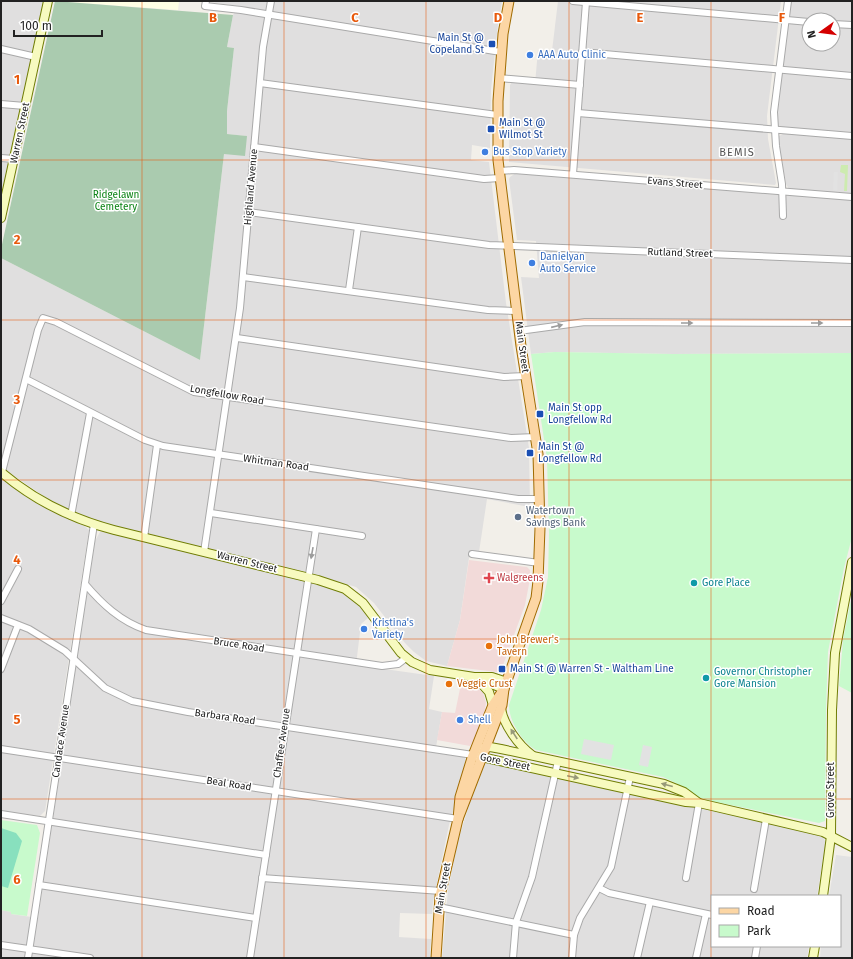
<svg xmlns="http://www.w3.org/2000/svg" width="853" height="959" font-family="'Fira Sans',sans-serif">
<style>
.residential{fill:#e0dfdf;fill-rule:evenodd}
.commercial{fill:#f2dad9}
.education{fill:#ffffe5}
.grass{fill:#cdebb0}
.cemetery{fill:#aacbaf}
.park{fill:#c8facc}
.pitch{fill:#88e0be}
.parking{fill:#e2e2e2}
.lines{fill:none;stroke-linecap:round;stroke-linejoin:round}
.street-casing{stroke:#a9a9a9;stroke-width:8}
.secondary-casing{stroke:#707d05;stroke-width:10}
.primary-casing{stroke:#a06b00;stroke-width:11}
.street{stroke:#fff;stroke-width:6}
.secondary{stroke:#f7fabf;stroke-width:8}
.primary{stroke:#fcd6a4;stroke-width:9}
.oneway{fill:#9c9c9c}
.oneway2{fill:#979978}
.grid{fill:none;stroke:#e8590c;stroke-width:1;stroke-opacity:0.55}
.transit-dot{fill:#1a4fb4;stroke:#fff;stroke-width:1.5}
.shop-dot{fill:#3f7fe0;stroke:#fff;stroke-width:1.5}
.service-dot{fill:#5c6f8a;stroke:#fff;stroke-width:1.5}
.health-dot{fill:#e0444e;stroke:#fff;stroke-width:1.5}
.culture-dot{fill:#0f9aa8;stroke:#fff;stroke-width:1.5}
.food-dot{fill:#e8710a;stroke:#fff;stroke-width:1.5}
.labels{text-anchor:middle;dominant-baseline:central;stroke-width:3;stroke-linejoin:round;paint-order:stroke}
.transit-label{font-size:10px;fill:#164399;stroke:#fff;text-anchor:start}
.shop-label{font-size:10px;fill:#366cbe;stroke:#fff;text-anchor:start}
.street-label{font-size:10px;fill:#222;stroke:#fff}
.park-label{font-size:10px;fill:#0c8416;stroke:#fff}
.service-label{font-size:10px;fill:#4e5e75;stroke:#fff;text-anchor:start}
.health-label{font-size:10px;fill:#be3a42;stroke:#fff;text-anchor:start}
.culture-label{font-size:10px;fill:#0d838f;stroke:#fff;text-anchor:start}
.food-label{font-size:10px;fill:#c56008;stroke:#fff;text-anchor:start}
.neighbourhood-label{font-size:11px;letter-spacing:1px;fill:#555;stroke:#fff}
.grid-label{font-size:13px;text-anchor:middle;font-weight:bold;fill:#e8590c;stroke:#fff;stroke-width:3;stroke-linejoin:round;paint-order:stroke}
</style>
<rect width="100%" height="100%" fill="#f2efe9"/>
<!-- residential -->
<g class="residential">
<polygon points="1,1 44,1 1,200"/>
<polygon points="202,1 502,1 498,24 491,90 490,148 472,145 471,160 489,162 506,303 529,448 530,507 487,499 479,552 470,551 460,620 447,666 426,661 414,652 405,643 374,603 356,587 302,571 91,520 54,503 1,467 1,258 200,360 224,154 246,136 227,134 227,111 234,48 227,47 233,15 238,6"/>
<polygon points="558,1 781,1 767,116 768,139 776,183 775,185 509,162 510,85 512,82 535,84 538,50 552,51"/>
<path d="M791,1H852V132L784,128L778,125L776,120ZM809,20H833V44H809Z"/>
<polygon points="785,133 852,138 852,353 673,354 555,352 531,354 521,277 539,278 536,241 517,240 509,179 510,177 516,173 793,196 786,184 778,140 779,136"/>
<polygon points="1,476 82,524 89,530 45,811 40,816 1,811"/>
<polygon points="107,531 320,584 338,590 356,601 368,618 361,624 356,665 434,676 429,709 442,712 435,753 463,757 465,758 467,765 449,825 433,902 432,914 400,913 399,937 431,939 430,958 1,958 1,910 11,912 11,914 38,918 95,541 100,532"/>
<polygon points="485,762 822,835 826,843 817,896 712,896 712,946 809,946 807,958 442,958 448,890 458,841 481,766"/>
</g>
<!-- commercial -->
<g class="commercial">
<polygon points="469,560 527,567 530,570 530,579 525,605 502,668 497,672 447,666 460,620"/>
<polygon points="461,684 476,687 483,693 486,703 483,720 473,742 470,746 437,740 442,712 455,713"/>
</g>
<!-- education -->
<polygon class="education" points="55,1 179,1 178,10"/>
<!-- grass -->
<polygon class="grass" points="841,165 848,165 847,191 844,191 845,174 840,172"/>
<!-- cemetery -->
<polygon class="cemetery" points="55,1 233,15 227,47 234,48 227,111 227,134 247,136 245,156 224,154 200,360 1,258 1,249"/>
<!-- park -->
<g class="park">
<path d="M555,352L673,354L852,353V537L844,568L828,652L826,710L825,821L819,823L701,799L676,783L663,777L536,750C522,742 509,721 509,705L541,610L548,577L549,533L547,459L531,354Z"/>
<polygon points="852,595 852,693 839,686 843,640"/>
<polygon points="1,820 37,825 40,833 27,916 11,914 11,912 1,910"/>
</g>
<!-- pitch -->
<polygon class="pitch" points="1,828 16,833 22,841 8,888 1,886"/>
<!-- parking -->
<g class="parking">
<polygon points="834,172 838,172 837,191 833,190"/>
<polygon points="584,739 614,745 611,760 581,754"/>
<polygon points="643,745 652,747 648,767 639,765"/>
<polygon points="836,855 852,857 852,958 820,958 821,946 840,946 840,896 829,896"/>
</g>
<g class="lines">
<!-- street casing -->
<g class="street-casing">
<g id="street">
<polyline points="206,1 205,6 241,10 501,52"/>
<polyline points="573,1 809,22"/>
<polyline points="833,24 852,25"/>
<polyline points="1,49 36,57"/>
<polyline points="582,52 852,76"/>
<polyline points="499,78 580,85"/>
<polyline points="260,83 497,115"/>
<polyline points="1,104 25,106"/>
<polyline points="578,113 852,136"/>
<polyline points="254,147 484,179 500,178"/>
<polyline points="1,158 14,159"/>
<polyline points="499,171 514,170 852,197"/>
<polyline points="573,174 586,2"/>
<polyline points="249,212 489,245 852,260"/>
<polyline points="783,216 782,184 776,146 774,112 788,1"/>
<polyline points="243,277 488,310 516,311"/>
<polyline points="349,290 358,227"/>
<polyline points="519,331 585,322 852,323"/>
<polyline points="237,338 504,377 526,376"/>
<polyline points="26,379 145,440 163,446 518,499 540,499"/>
<polyline points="2,472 38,330 43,318 56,322 194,392 511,438 536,437"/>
<polyline points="211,513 362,536"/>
<polyline points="71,516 90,413"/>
<polyline points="144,538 157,445"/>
<polyline points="204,552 240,308 263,47 271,1"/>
<polyline points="472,554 539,563"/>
<path d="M85,584C102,604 120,621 146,630L382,666L398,664L406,658"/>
<polyline points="1,601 18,569"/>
<polyline points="1,618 29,629 65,651 105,688 132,701 188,712 473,755"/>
<polyline points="1,669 18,625"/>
<polyline points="1,749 458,819"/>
<polyline points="1,814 266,855"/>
<polyline points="262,878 441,891"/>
<polyline points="686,878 699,803"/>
<polyline points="39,885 256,918"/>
<polyline points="599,888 609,893 712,915"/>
<polyline points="754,889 766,819"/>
<polyline points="439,907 574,935"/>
<polyline points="1,945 90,958"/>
<polyline points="28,958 94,524"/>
<polyline points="250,958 316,529"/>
<polyline points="513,958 516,922 532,877 558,761"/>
<polyline points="572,958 574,935 580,918 611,867 630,777"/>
<polyline points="637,958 650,902"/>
<polyline points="696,958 706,914"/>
<polyline points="755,958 757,946"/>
</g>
</g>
<!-- secondary casing -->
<g class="secondary-casing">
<g id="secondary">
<polyline points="1,218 48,1"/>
<path d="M1,472C34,500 72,519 114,530L318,580L345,589L363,603L401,653L412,662L430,670L474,677L504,689"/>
<polyline points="476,677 492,677 507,682"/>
<polyline points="479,681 489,692 493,705"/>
<path d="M501,708C503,724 519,746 532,755"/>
<polyline points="481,749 490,747 501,749 664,784 684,792 699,803"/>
<polyline points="477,756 686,802 699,803 823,832 852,847"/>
<polyline points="823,896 831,836 832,710 835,653 852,562"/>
<polyline points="813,958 815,946"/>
</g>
</g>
<!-- primary casing -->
<g class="primary-casing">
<g id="primary">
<polyline points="458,819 502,705 504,689 536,598 538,581 540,528 538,454 521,346 498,160 498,101 503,34 509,1"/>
<polyline points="436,958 440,896 458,819 460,797 472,758 493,705 504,689"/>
</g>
</g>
<!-- street -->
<use href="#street" class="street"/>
<!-- secondary -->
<use href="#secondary" class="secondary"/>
<!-- primary -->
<use href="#primary" class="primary"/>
</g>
<!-- one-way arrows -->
<defs><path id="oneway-solid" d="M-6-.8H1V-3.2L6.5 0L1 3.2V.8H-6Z"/></defs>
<g class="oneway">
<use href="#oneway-solid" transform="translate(687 323)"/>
<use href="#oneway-solid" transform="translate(817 323)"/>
<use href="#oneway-solid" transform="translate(557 326) rotate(-13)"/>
<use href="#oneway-solid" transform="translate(312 553) rotate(100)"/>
</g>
<g class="oneway2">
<use href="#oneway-solid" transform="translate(514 734) rotate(-123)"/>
<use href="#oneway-solid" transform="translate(573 777) rotate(12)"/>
<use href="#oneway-solid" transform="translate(667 785) rotate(-165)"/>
</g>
<!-- grid -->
<path class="grid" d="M142,1V958M284,1V958M426,1V958M569,1V958M711,1V958M1,160H852M1,320H852M1,480H852M1,639H852M1,799H852"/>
<!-- markers -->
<g class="transit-dot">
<rect x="488" y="40" width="8" height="8" rx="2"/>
<rect x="487" y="125" width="8" height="8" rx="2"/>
<rect x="536" y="410" width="8" height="8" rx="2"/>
<rect x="526" y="449" width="8" height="8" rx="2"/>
<rect x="498" y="665" width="8" height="8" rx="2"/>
</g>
<g class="shop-dot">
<circle cx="530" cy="55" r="4"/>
<circle cx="485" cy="152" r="4"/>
<circle cx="532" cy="263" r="4"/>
<circle cx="364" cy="629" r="4"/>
<circle cx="460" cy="720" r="4"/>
</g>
<circle class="service-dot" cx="518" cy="517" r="4"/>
<path class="health-dot" d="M487 572h4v4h4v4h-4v4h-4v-4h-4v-4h4z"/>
<g class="culture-dot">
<circle cx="694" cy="583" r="4"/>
<circle cx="706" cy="678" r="4"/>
</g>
<g class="food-dot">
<circle cx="489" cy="646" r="4"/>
<circle cx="449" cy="684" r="4"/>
</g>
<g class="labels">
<!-- transit labels -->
<g class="transit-label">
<text x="484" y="38" text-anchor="end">Main St @<tspan x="484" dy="12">Copeland St</tspan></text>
<text x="499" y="123">Main St @<tspan x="499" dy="12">Wilmot St</tspan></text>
<text x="548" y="408">Main St opp<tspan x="548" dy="12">Longfellow Rd</tspan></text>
<text x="538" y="447">Main St @<tspan x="538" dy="12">Longfellow Rd</tspan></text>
<text x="510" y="669">Main St @ Warren St - Waltham Line</text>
</g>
<!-- shop labels -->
<g class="shop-label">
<text x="538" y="55">AAA Auto Clinic</text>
<text x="493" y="152">Bus Stop Variety</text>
<text x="540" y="257">Danielyan<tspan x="540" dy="12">Auto Service</tspan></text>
<text x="372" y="623">Kristina's<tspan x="372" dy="12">Variety</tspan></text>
<text x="468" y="720">Shell</text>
</g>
<!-- street labels -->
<g class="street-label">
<text transform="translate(20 133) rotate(-78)">Warren Street</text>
<text transform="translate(675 183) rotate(5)">Evans Street</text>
<text transform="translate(251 187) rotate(-85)">Highland Avenue</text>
<text transform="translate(680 253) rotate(2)">Rutland Street</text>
<text transform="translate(522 347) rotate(82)">Main Street</text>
<text transform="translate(227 395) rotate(10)">Longfellow Road</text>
<text transform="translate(276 463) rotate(8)">Whitman Road</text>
<text transform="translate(247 562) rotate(14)">Warren Street</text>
<text transform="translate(239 645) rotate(9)">Bruce Road</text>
<text transform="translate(225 717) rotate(8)">Barbara Road</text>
<text transform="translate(61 741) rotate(-82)">Candace Avenue</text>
<text transform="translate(282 743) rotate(-82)">Chaffee Avenue</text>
<text transform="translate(505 762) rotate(12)">Gore Street</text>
<text transform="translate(229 784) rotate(9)">Beal Road</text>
<text transform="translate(831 790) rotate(-90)">Grove Street</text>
<text transform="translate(443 888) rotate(-80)">Main Street</text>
</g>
<!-- park labels -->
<g class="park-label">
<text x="116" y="195">Ridgelawn<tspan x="116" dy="12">Cemetery</tspan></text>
</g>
<!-- service labels -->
<g class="service-label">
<text x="526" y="511">Watertown<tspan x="526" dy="12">Savings Bank</tspan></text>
</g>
<!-- health labels -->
<g class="health-label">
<text x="497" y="578">Walgreens</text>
</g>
<!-- culture labels -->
<g class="culture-label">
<text x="702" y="583">Gore Place</text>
<text x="714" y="672">Governor Christopher<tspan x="714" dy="12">Gore Mansion</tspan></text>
</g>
<!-- food labels -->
<g class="food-label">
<text x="497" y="640">John Brewer's<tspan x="497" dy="12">Tavern</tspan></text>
<text x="457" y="684">Veggie Crust</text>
</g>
<!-- neighbourhood labels -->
<g class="neighbourhood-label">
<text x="737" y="152">BEMIS</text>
</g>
</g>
<g class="grid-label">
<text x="213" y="22">B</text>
<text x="355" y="22">C</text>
<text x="498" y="22">D</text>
<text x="640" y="22">E</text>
<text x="782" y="22">F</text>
<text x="17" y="84">1</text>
<text x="17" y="244">2</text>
<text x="17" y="404">3</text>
<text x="17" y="564">4</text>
<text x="17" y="724">5</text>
<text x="17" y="884">6</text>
</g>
<!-- border -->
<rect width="853" height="959" fill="none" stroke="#222222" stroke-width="4"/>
<!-- legend -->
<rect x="711" y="895" width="130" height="52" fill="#ffffff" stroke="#a7a7a7"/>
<rect x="719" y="908" width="20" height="6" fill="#fcd6a4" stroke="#a7a7a7"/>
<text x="747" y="915" font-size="12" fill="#222222">Road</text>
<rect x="719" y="925" width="20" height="12" fill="#c8facc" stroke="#a7a7a7"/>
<text x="747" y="935" font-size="12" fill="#222222">Park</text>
<!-- north arrow -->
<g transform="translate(821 32) rotate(256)"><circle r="19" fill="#ffffff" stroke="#a7a7a7"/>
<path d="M0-3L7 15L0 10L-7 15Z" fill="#d40000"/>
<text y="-6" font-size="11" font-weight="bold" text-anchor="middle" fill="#222222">N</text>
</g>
<!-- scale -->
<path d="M14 30v6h88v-6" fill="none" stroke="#222222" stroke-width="2"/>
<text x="20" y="30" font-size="12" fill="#222222" stroke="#ffffff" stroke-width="3" paint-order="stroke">100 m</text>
</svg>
